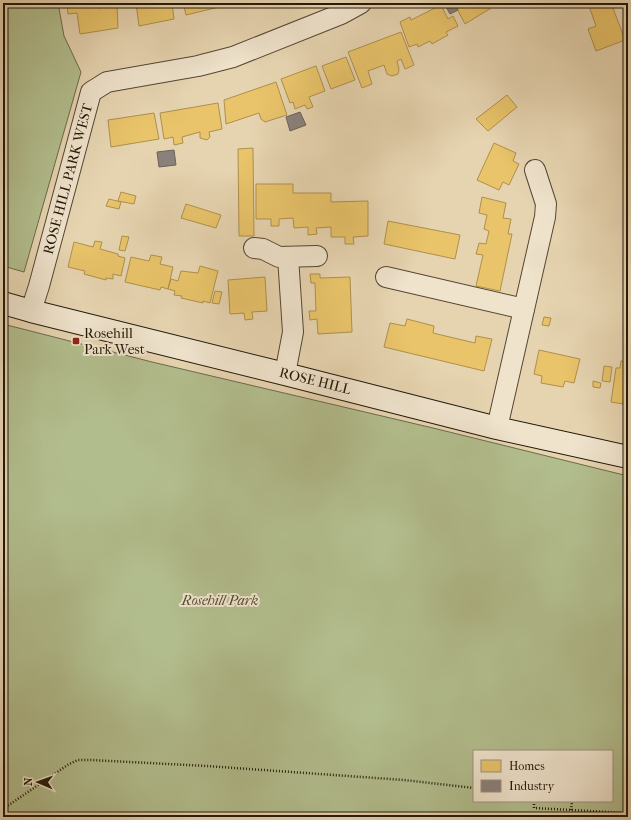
<svg xmlns="http://www.w3.org/2000/svg" width="631" height="820" font-family="'IM FELL French Canon',serif">
<style>
.green{fill:#b2bd8d;stroke:#6b6a4a;fill-rule:evenodd}
.homes{fill:#e9c46a;stroke:#ae904d}
.industry{fill:#8a817c;stroke:#6b6259}
.lines{fill:none;stroke-linecap:round;stroke-linejoin:round}
.minor-casing{stroke:#544732;stroke-width:22}
.secondary-casing{stroke:#241808;stroke-width:24}
.path{stroke:#241808;stroke-width:2.5;stroke-dasharray:1 2;stroke-linecap:butt}
.minor{stroke:#efe3cc;stroke-width:20}
.secondary{stroke:#efe3cc;stroke-width:22}
.poi-dot{fill:#8f2418;stroke:#efe3cc;stroke-width:1.5}
.labels{text-anchor:middle;dominant-baseline:central;stroke-width:4;stroke-linejoin:round;paint-order:stroke}
.street-label{font-size:14px;fill:#241808;stroke:#efe3cc}
.poi-label{font-size:14px;fill:#241808;stroke:#efe3cc;text-anchor:start}
.park-label{font-size:14px;font-style:italic;fill:#4f4a30;stroke:#efe3cc}
</style>
<rect width="100%" height="100%" fill="#e6d4b0"/>
<filter id="stains"><feTurbulence type="fractalNoise" baseFrequency=".005" numOctaves="4"/><feColorMatrix values="0 0 0 0 .2 0 0 0 0 .09 0 0 0 0 .02 0 0 0 .5 -.17"/></filter>
<radialGradient id="worn" r=".72"><stop offset=".6" stop-color="#630" stop-opacity="0"/><stop offset="1" stop-color="#630" stop-opacity=".3"/></radialGradient>
<!-- green -->
<g class="green">
<polygon points="3,3 58,3 64,36 81,72 24,272 3,266"/>
<path d="M3,324L152,362L433,428L628,476V817H3ZM474,751H612V801H474Z"/>
</g>
<!-- homes -->
<g class="homes">
<polygon points="67,3 98,3 99,8 117,6 118,28 80,34 77,13 68,14"/>
<polygon points="136,3 172,3 174,19 139,26"/>
<polygon points="183,3 218,3 219,7 186,15"/>
<polygon points="454,3 488,3 491,8 465,24"/>
<polygon points="597,3 611,3 625,40 596,51 588,29 596,26 589,6"/>
<polygon points="441,5 448,19 453,16 458,26 446,32 448,35 432,44 430,41 418,47 417,44 409,47 400,22 410,17 411,20"/>
<polygon points="401,32 414,65 405,69 401,59 397,61 399,69 398,74 392,76 387,74 384,65 368,71 372,84 362,88 348,52"/>
<polygon points="346,57 355,80 331,89 322,66"/>
<polygon points="316,66 325,91 309,97 313,107 307,109 305,105 295,109 293,102 290,103 281,79"/>
<polygon points="276,82 287,115 265,122 261,119 259,113 226,124 224,100"/>
<polygon points="507,95 517,107 488,131 476,119"/>
<polygon points="218,103 222,129 209,132 210,137 207,140 200,138 200,132 182,137 183,143 174,145 173,137 164,139 160,113"/>
<polygon points="154,113 159,139 111,147 108,120"/>
<polygon points="494,143 516,153 513,161 519,164 509,185 503,182 499,190 477,180"/>
<polygon points="253,148 254,236 239,236 238,149"/>
<polygon points="256,184 293,184 293,193 331,193 331,202 368,201 368,236 353,237 354,244 345,244 345,237 331,237 331,227 316,228 317,234 308,235 308,227 294,228 293,218 279,219 279,226 271,226 271,219 256,219"/>
<polygon points="121,192 136,196 134,204 118,201"/>
<polygon points="482,197 506,203 503,218 511,219 508,234 512,234 500,291 476,286 483,255 476,254 479,243 486,244 489,231 484,229 487,215 479,213"/>
<polygon points="109,199 121,202 119,209 106,206"/>
<polygon points="186,204 221,215 216,228 181,218"/>
<polygon points="388,221 460,235 455,259 384,244"/>
<polygon points="122,236 129,237 125,251 119,250"/>
<polygon points="95,241 102,242 100,249 118,254 118,256 125,258 121,276 113,274 113,279 106,278 106,280 84,274 85,271 68,267 74,242 93,247"/>
<polygon points="151,255 162,257 160,264 173,267 168,289 161,287 160,290 125,282 131,257 149,261"/>
<polygon points="200,266 218,271 210,303 203,301 203,303 181,298 182,296 174,295 175,291 168,289 171,279 178,281 181,271 198,273"/>
<polygon points="310,274 320,274 320,278 350,277 352,332 318,334 317,319 310,320 309,311 316,311 315,283 311,283"/>
<polygon points="265,277 267,311 252,312 253,319 245,320 244,313 230,314 228,280"/>
<polygon points="215,291 222,292 219,304 212,303"/>
<polygon points="544,317 551,318 549,326 542,325"/>
<polygon points="407,319 434,326 433,333 475,343 476,336 492,339 484,371 384,347 390,323 405,326"/>
<polygon points="539,350 580,359 574,383 565,381 563,387 541,383 542,376 534,374"/>
<polygon points="621,361 628,362 628,403 623,402 623,404 611,402 616,368 620,368"/>
<polygon points="604,366 612,367 610,382 602,381"/>
<polygon points="593,381 601,383 600,388 593,387"/>
</g>
<!-- industry -->
<g class="industry">
<polygon points="444,3 454,3 458,10 450,14"/>
<polygon points="300,112 306,125 290,131 286,117"/>
<polygon points="174,150 176,165 159,167 157,152"/>
</g>
<g class="lines">
<!-- minor casing -->
<g class="minor-casing">
<g id="minor">
<polyline points="254,248 263,249 279,257 317,256"/>
<polyline points="386,277 524,309"/>
<polyline points="31,311 39,286 91,92 107,82 198,66 233,57 341,14 361,3"/>
<polyline points="285,374 293,332 288,257"/>
<polyline points="497,428 545,217 546,204 535,170"/>
</g>
</g>
<!-- secondary casing -->
<g class="secondary-casing">
<polyline id="secondary" points="3,303 31,311 285,374 497,428 628,457"/>
</g>
<!-- path -->
<g class="path">
<polyline points="534,801 534,808 628,813"/>
<polyline points="3,809 69,764 78,760 91,760 207,766 404,780 474,788"/>
<polyline points="571,810 572,801"/>
</g>
<!-- minor -->
<use href="#minor" class="minor"/>
<!-- secondary -->
<use href="#secondary" class="secondary"/>
</g>
<!-- markers -->
<rect class="poi-dot" x="72" y="337" width="8" height="8" rx="2"/>
<g class="labels">
<!-- street labels -->
<g class="street-label">
<text transform="translate(68 179) rotate(-75)">ROSE HILL PARK WEST</text>
<text transform="translate(315 381) rotate(14)">ROSE HILL</text>
</g>
<!-- poi labels -->
<g class="poi-label">
<text x="84" y="333">Rosehill<tspan x="84" dy="16">Park West</tspan></text>
</g>
<!-- park labels -->
<g class="park-label">
<text x="220" y="600">Rosehill Park</text>
</g>
</g>
<!-- margin -->
<rect width="631" height="820" fill="none" stroke="#e6d4b0" stroke-width="16"/>
<rect x="4" y="4" width="623" height="812" fill="none" stroke="#241808" stroke-width="2"/>
<rect x="8" y="8" width="615" height="804" fill="none" stroke="#241808"/>
<!-- legend -->
<rect x="473" y="750" width="140" height="52" fill="#efe3cc" stroke="#9e927e"/>
<rect x="481" y="760" width="20" height="12" fill="#e9c46a" stroke="#9e927e"/>
<text x="509" y="770" font-size="12" fill="#241808">Homes</text>
<rect x="481" y="780" width="20" height="12" fill="#8a817c" stroke="#9e927e"/>
<text x="509" y="790" font-size="12" fill="#241808">Industry</text>
<!-- north arrow -->
<g transform="translate(38 782) rotate(272)" stroke="#efe3cc" stroke-width="3" paint-order="stroke">
<path d="M0-3L7 15L0 10L-7 15Z" fill="#241808"/>
<text y="-6" font-size="11" font-weight="bold" text-anchor="middle" fill="#241808">N</text>
</g>
<rect width="100%" height="100%" filter="url(#stains)"/>
<rect width="100%" height="100%" fill="url(#worn)"/>
</svg>
